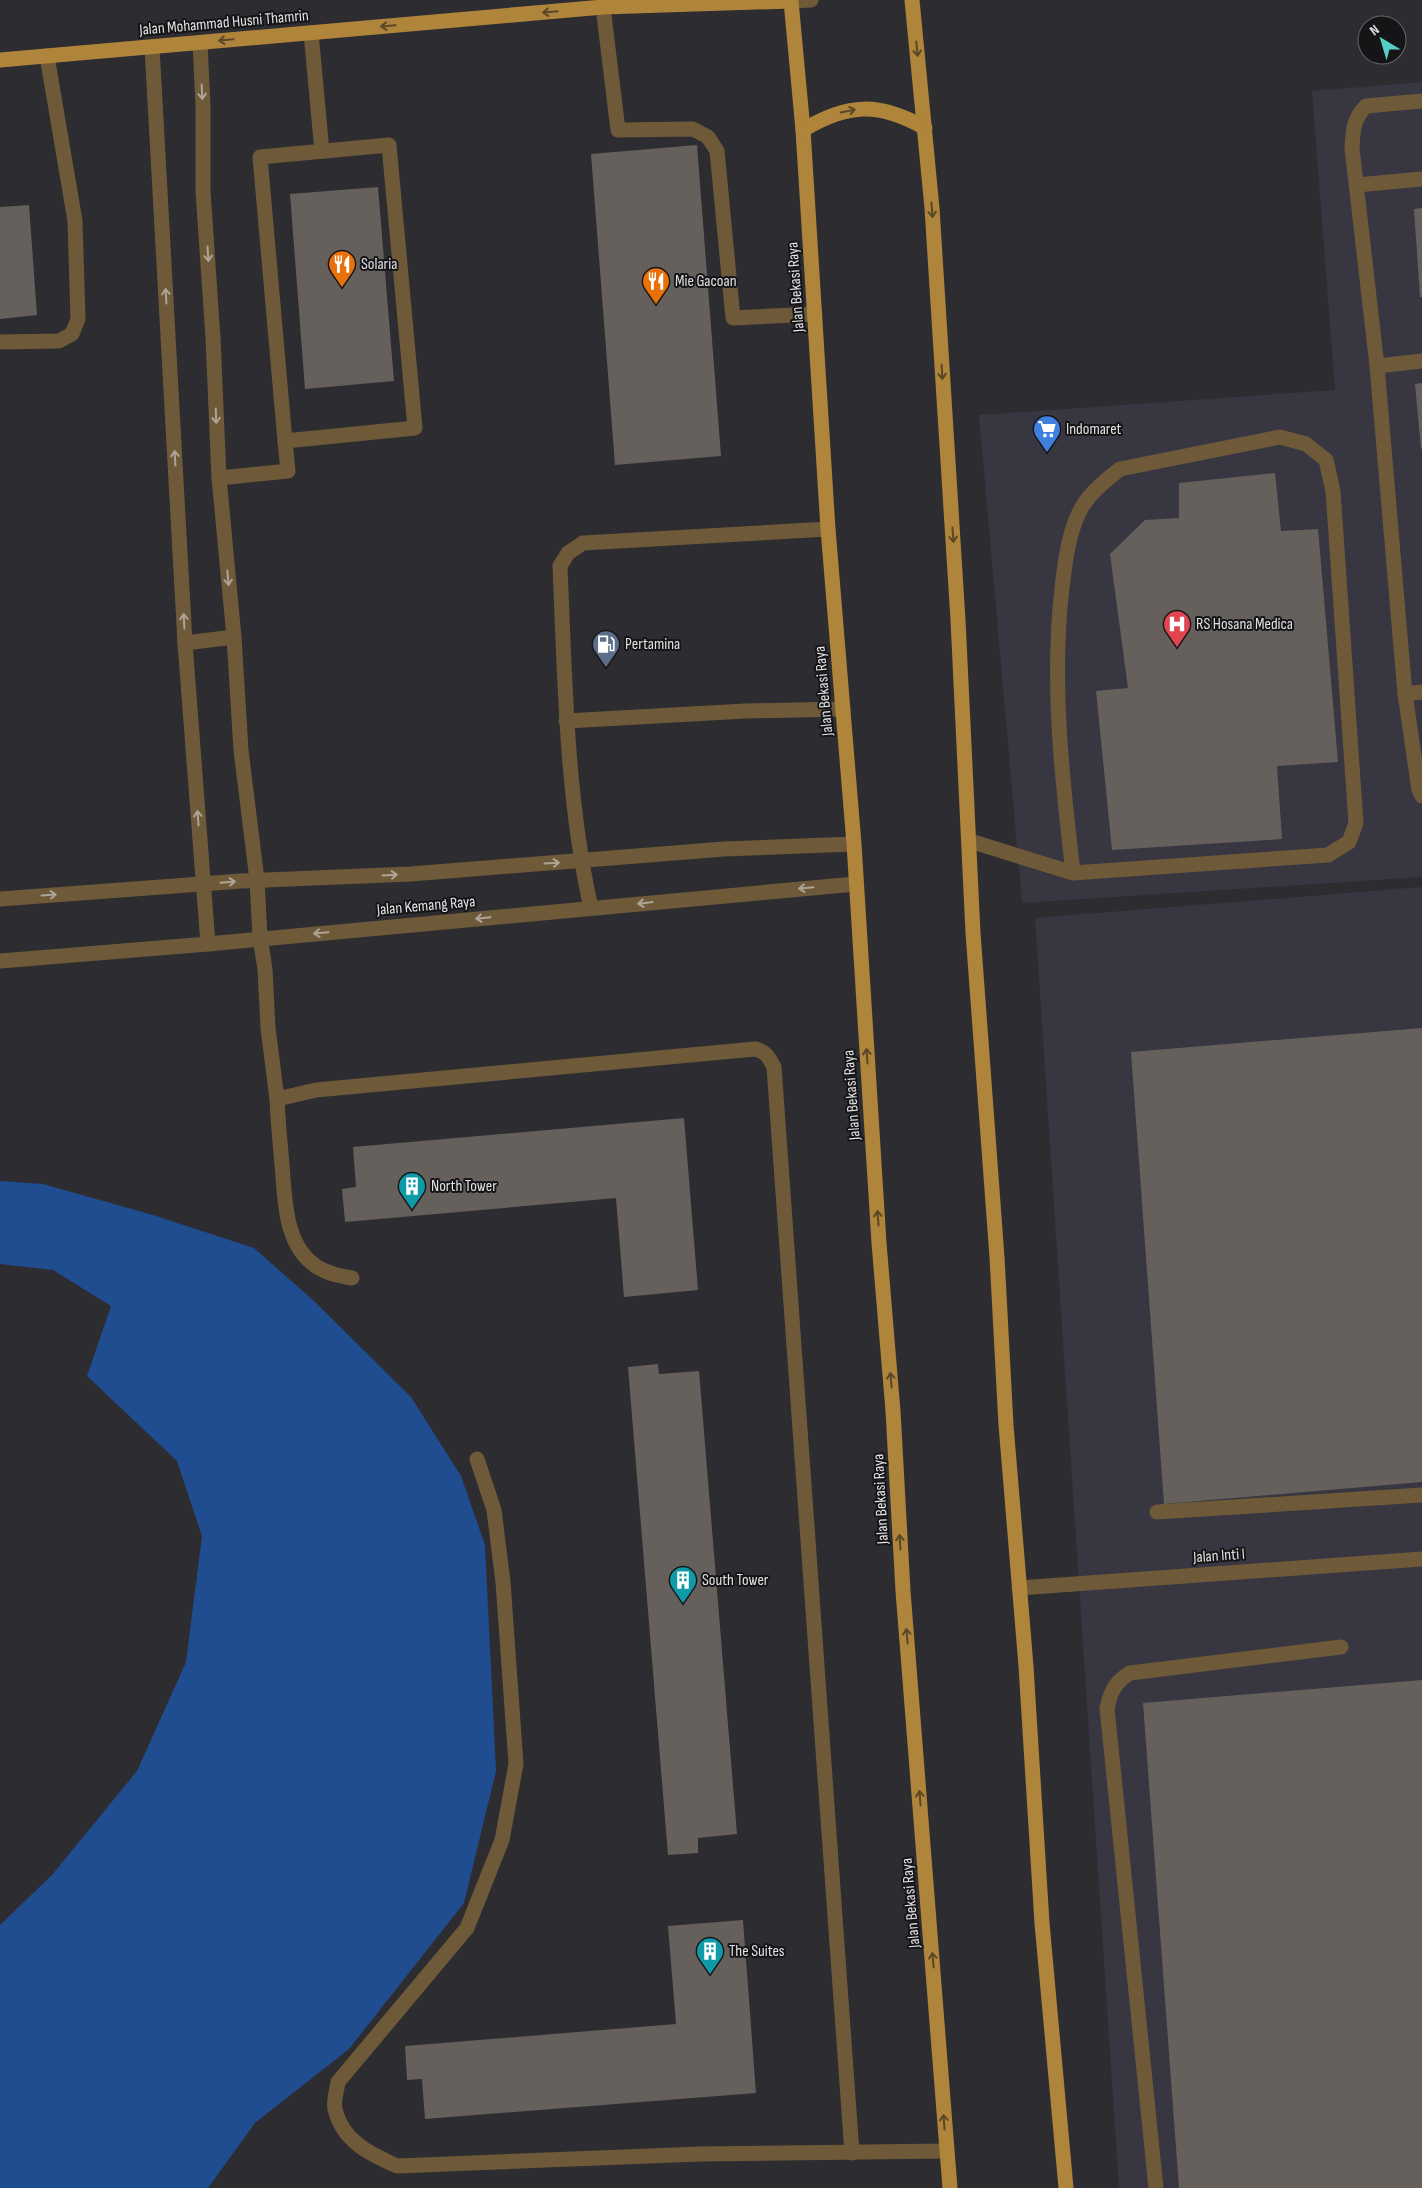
<svg xmlns="http://www.w3.org/2000/svg" width="1422" height="2188" font-family="'Sofia Sans Condensed',sans-serif">
<style>
.built{fill:#383640}
.water{fill:#204c90}
.building{fill:#65605c}
.lines{fill:none;stroke-linecap:round;stroke-linejoin:round}
.minor{stroke:#6e5a39;stroke-width:15}
.major{stroke:#af843b;stroke-width:15}
.oneway{stroke:#5a4727}
.oneway2{stroke:#ada496}
.labels{text-anchor:middle;dominant-baseline:central;stroke-width:4;stroke-linejoin:round;paint-order:stroke}
.street-label{font-size:16px;fill:#e1e0e3;stroke:#151517}
.poi-label{font-size:16px;fill:#e1e0e3;stroke:#151517;text-anchor:start}
</style>
<rect width="100%" height="100%" fill="#2d2c31"/>
<!-- built -->
<g class="built">
<polygon points="1422,82 1422,877 1022,903 979,415 1335,390 1312,91"/>
<polygon points="1422,887 1422,2188 1119,2188 1035,918"/>
</g>
<!-- water -->
<polygon class="water" points="0,1181 43,1184 153,1215 254,1248 314,1301 411,1397 461,1476 485,1545 496,1771 464,1903 349,2049 255,2123 208,2188 0,2188 0,1925 52,1875 137,1771 186,1662 202,1536 177,1461 87,1376 111,1306 53,1270 0,1264"/>
<!-- building -->
<g class="building">
<polygon points="697,145 721,456 615,465 591,154"/>
<polygon points="378,187 394,381 305,389 290,194"/>
<polygon points="29,205 37,315 0,319 0,207"/>
<polygon points="1422,208 1422,297 1420,297 1414,209"/>
<polygon points="1422,383 1422,449 1421,449 1415,384"/>
<polygon points="1275,473 1281,531 1318,529 1338,762 1277,766 1282,839 1112,850 1096,691 1128,688 1110,554 1145,520 1179,518 1179,483"/>
<polygon points="1422,1028 1422,1482 1164,1504 1131,1052"/>
<polygon points="684,1118 698,1290 624,1297 616,1198 345,1222 342,1189 356,1187 353,1147"/>
<polygon points="658,1364 659,1374 699,1371 737,1834 698,1838 698,1853 668,1855 628,1367"/>
<polygon points="1422,1680 1422,2188 1179,2188 1143,1703"/>
<polygon points="743,1920 756,2093 425,2119 422,2079 407,2080 405,2046 676,2024 668,1926"/>
</g>
<g class="lines">
<!-- minor -->
<g class="minor">
<polyline points="791,1 811,0"/>
<polyline points="603,7 618,130 693,129 708,137 717,151 733,318 815,314"/>
<polyline points="311,33 322,151"/>
<path d="M200,43L203,105V191L213,338L219,478L234,637L241,750L257,880L260,938L265,969L268,1028L277,1099L316,1090L755,1049C766,1051 769,1058 774,1067L852,2153"/>
<polyline points="152,47 185,643 208,944"/>
<path d="M1422,101L1366,106C1353,119 1353,131 1352,148L1377,366L1405,694L1419,790L1422,796"/>
<polygon points="389,145 415,428 285,441 260,157"/>
<polyline points="1357,185 1422,179"/>
<polyline points="0,342 59,341 72,334 78,319 75,221 47,56"/>
<polyline points="1377,366 1422,361"/>
<polyline points="219,478 288,471 285,441"/>
<polyline points="185,643 234,637"/>
<polyline points="1405,694 1422,692"/>
<polyline points="566,721 745,711 843,709"/>
<path d="M970,841L1073,873L1328,855L1349,842L1356,823L1333,491L1326,460L1306,444L1280,437L1120,469C1106,480 1091,492 1082,507C1069,529 1065,562 1062,588C1051,682 1062,778 1073,873"/>
<polyline points="0,899 241,881 411,874 724,849 854,844"/>
<path d="M591,908C566,796 565,680 560,566L568,553L583,543L828,529"/>
<polyline points="0,961 208,944 855,884"/>
<path d="M277,1099C278,1121 280,1143 282,1164C285,1199 284,1248 319,1268C329,1274 340,1276 352,1278"/>
<path d="M477,1459L494,1510L503,1582L516,1764L502,1840L467,1928L338,2082C337,2090 333,2102 335,2109C342,2141 370,2154 397,2166L700,2154L946,2151"/>
<polyline points="1157,1512 1422,1495"/>
<polyline points="1019,1588 1422,1559"/>
<path d="M1156,2188L1107,1708C1111,1691 1115,1682 1130,1673L1341,1647"/>
</g>
<!-- major -->
<g class="major">
<polyline points="912,0 932,208 958,620 973,933 997,1257 1006,1425 1026,1666 1042,1923 1066,2188"/>
<polyline points="0,60 603,7 791,1 803,130 828,529 854,844 879,1243 893,1411 903,1591 950,2188"/>
<path d="M803,130C848,103 879,102 925,128"/>
</g>
</g>
<!-- one-way arrows -->
<defs><path id="oneway-shaft" d="M-6 0H5M1.5-3L5.5 0L1.5 3" fill="none" stroke-width="1.6" stroke-linecap="round" stroke-linejoin="round" transform="scale(1.25)"/></defs>
<g class="oneway">
<use href="#oneway-shaft" transform="translate(550 12) rotate(175)"/>
<use href="#oneway-shaft" transform="translate(388 26) rotate(175)"/>
<use href="#oneway-shaft" transform="translate(226 40) rotate(175)"/>
<use href="#oneway-shaft" transform="translate(917 49) rotate(84)"/>
<use href="#oneway-shaft" transform="translate(848 111) rotate(-11)"/>
<use href="#oneway-shaft" transform="translate(932 210) rotate(86)"/>
<use href="#oneway-shaft" transform="translate(942 372) rotate(87)"/>
<use href="#oneway-shaft" transform="translate(953 535) rotate(86)"/>
<use href="#oneway-shaft" transform="translate(867 1056) rotate(-94)"/>
<use href="#oneway-shaft" transform="translate(878 1218) rotate(-94)"/>
<use href="#oneway-shaft" transform="translate(891 1380) rotate(-95)"/>
<use href="#oneway-shaft" transform="translate(900 1542) rotate(-93)"/>
<use href="#oneway-shaft" transform="translate(907 1636) rotate(-95)"/>
<use href="#oneway-shaft" transform="translate(920 1798) rotate(-94)"/>
<use href="#oneway-shaft" transform="translate(933 1960) rotate(-95)"/>
<use href="#oneway-shaft" transform="translate(944 2122) rotate(-94)"/>
</g>
<g class="oneway2">
<use href="#oneway-shaft" transform="translate(202 92) rotate(87)"/>
<use href="#oneway-shaft" transform="translate(208 254) rotate(86)"/>
<use href="#oneway-shaft" transform="translate(166 296) rotate(-93)"/>
<use href="#oneway-shaft" transform="translate(216 416) rotate(88)"/>
<use href="#oneway-shaft" transform="translate(175 458) rotate(-93)"/>
<use href="#oneway-shaft" transform="translate(228 578) rotate(85)"/>
<use href="#oneway-shaft" transform="translate(184 621) rotate(-93)"/>
<use href="#oneway-shaft" transform="translate(198 818) rotate(-94)"/>
<use href="#oneway-shaft" transform="translate(552 863) rotate(-3)"/>
<use href="#oneway-shaft" transform="translate(390 875) rotate(-3)"/>
<use href="#oneway-shaft" transform="translate(228 882) rotate(-5)"/>
<use href="#oneway-shaft" transform="translate(806 888) rotate(175)"/>
<use href="#oneway-shaft" transform="translate(49 895) rotate(-4)"/>
<use href="#oneway-shaft" transform="translate(645 903) rotate(173)"/>
<use href="#oneway-shaft" transform="translate(483 918) rotate(174)"/>
<use href="#oneway-shaft" transform="translate(321 933) rotate(175)"/>
</g>
<!-- icons -->
<defs>
<g id="restaurant-pin" transform="scale(1.4375)"><path d="M0 17L-7.5 6A9.5 9.5 0 1 1 7.5 6Z" fill="#e8710a" stroke="#151517"/><path d="M-5-6h1v4h1v-4h1v4h1v-4h1v5L-1.5 .5V6h-2V.5L-5-1ZM5-6V6H3V1.5H1.5Q1.5-4 5-6Z" fill="#fff"/></g>
<g id="supermarket-pin" transform="scale(1.4375)"><path d="M0 17L-7.5 6A9.5 9.5 0 1 1 7.5 6Z" fill="#3f7fe0" stroke="#151517"/><path d="M-6-5.5h2.5l.6 2H6L4.5 2H-2.5L-4.4-4H-6ZM-1.5 3.2a1.3 1.3 0 1 0 .1 0ZM3 3.2a1.3 1.3 0 1 0 .1 0Z" fill="#fff"/></g>
<g id="hospital-pin" transform="scale(1.4375)"><path d="M0 17L-7.5 6A9.5 9.5 0 1 1 7.5 6Z" fill="#e0444e" stroke="#151517"/><path d="M-5-5h3v3.5h4V-5h3V5h-3V1.5h-4V5h-3Z" fill="#fff"/></g>
<g id="fuel-pin" transform="scale(1.4375)"><path d="M0 17L-7.5 6A9.5 9.5 0 1 1 7.5 6Z" fill="#5c6f8a" stroke="#151517"/><path d="M-5.5-6h7V0h2V4h1.3V-2.5L3-4.5l.8-.8L6-3V5H2.5V1h-1V6h-7ZM-4.2-4.7v3.2H.2V-4.7Z" fill="#fff"/></g>
<g id="building-pin" transform="scale(1.4375)"><path d="M0 17L-7.5 6A9.5 9.5 0 1 1 7.5 6Z" fill="#0f9aa8" stroke="#151517"/><path d="M-4-6H4V6H1V3H-1V6H-4ZM-2.5-4.3h1.7v1.8h-1.7ZM.8-4.3h1.7v1.8H.8ZM-2.5-1h1.7V.8h-1.7ZM.8-1h1.7V.8H.8Z" fill="#fff"/></g>
</defs>
<g fill-rule="evenodd">
<use href="#restaurant-pin" x="342" y="264"/>
<use href="#restaurant-pin" x="656" y="281"/>
<use href="#supermarket-pin" x="1047" y="429"/>
<use href="#hospital-pin" x="1177" y="624"/>
<use href="#fuel-pin" x="606" y="644"/>
<use href="#building-pin" x="412" y="1186"/>
<use href="#building-pin" x="683" y="1580"/>
<use href="#building-pin" x="710" y="1951"/>
</g>
<g class="labels">
<!-- street labels -->
<g class="street-label">
<text transform="translate(224 23) rotate(-5)">Jalan Mohammad Husni Thamrin</text>
<text transform="translate(796 287) rotate(-94)">Jalan Bekasi Raya</text>
<text transform="translate(824 691) rotate(-95)">Jalan Bekasi Raya</text>
<text transform="translate(426 906) rotate(-5)">Jalan Kemang Raya</text>
<text transform="translate(852 1095) rotate(-94)">Jalan Bekasi Raya</text>
<text transform="translate(881 1499) rotate(-93)">Jalan Bekasi Raya</text>
<text transform="translate(1219 1556) rotate(-4)">Jalan Inti I</text>
<text transform="translate(911 1903) rotate(-95)">Jalan Bekasi Raya</text>
</g>
<!-- poi labels -->
<g class="poi-label">
<text x="361" y="264">Solaria</text>
<text x="675" y="281">Mie Gacoan</text>
<text x="1066" y="429">Indomaret</text>
<text x="1196" y="624">RS Hosana Medica</text>
<text x="625" y="644">Pertamina</text>
<text x="431" y="1186">North Tower</text>
<text x="702" y="1580">South Tower</text>
<text x="729" y="1951">The Suites</text>
</g>
</g>
<!-- north arrow -->
<g transform="translate(1382 40) rotate(322)"><circle r="24" fill="#151517" stroke="#676669"/>
<path d="M0-4L9 19L0 12L-9 19Z" fill="#56cec3"/>
<text y="-8" font-size="14" font-weight="bold" text-anchor="middle" fill="#e1e0e3">N</text>
</g>
</svg>
